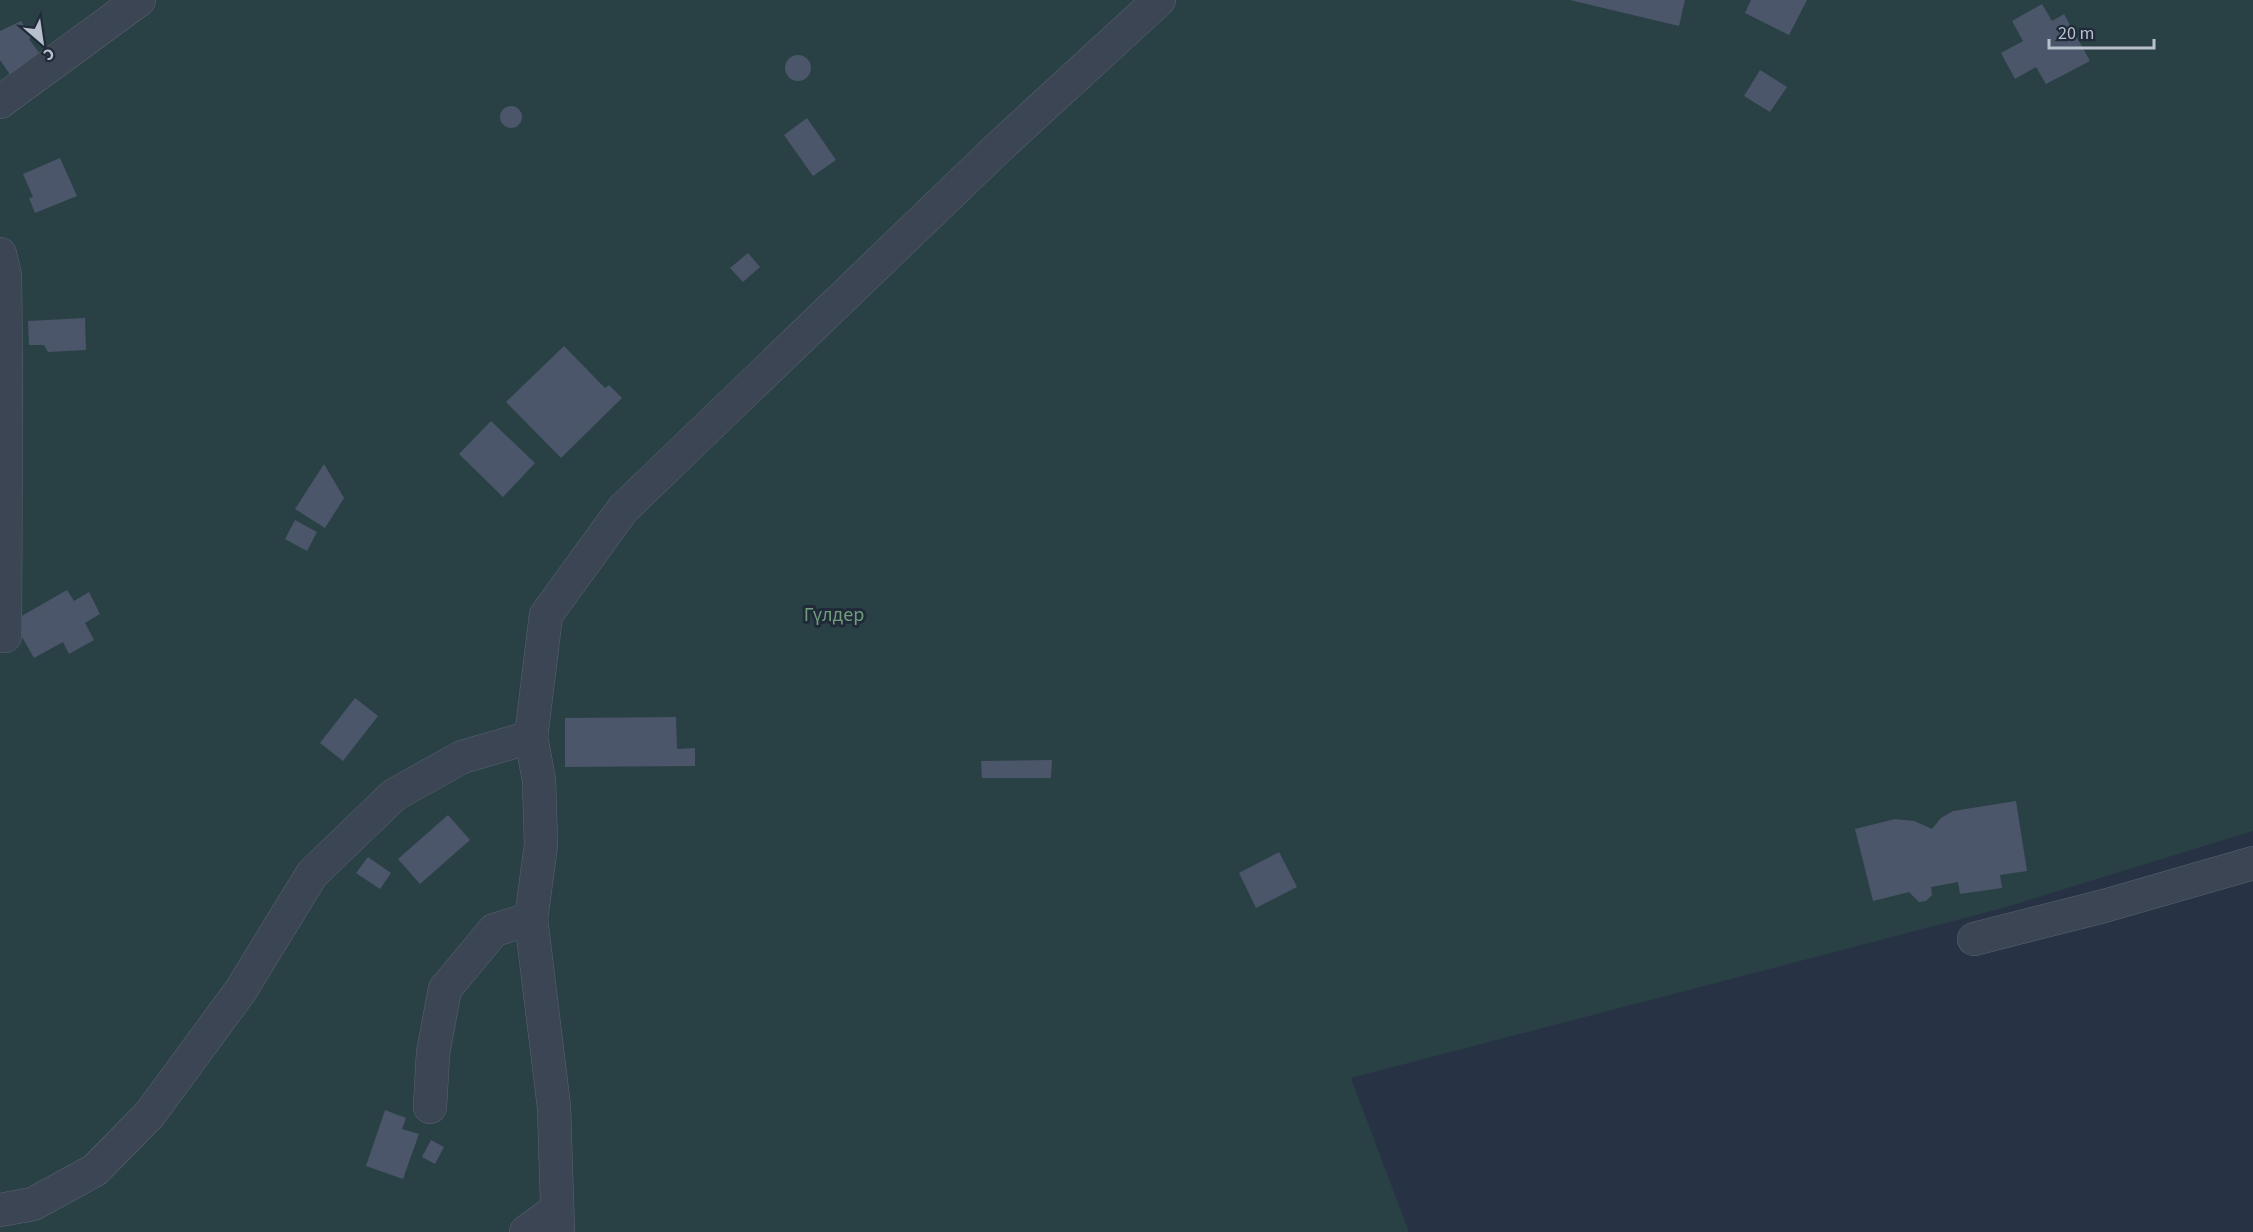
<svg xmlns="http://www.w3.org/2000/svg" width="2253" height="1232" font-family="'Source Sans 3',sans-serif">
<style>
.green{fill:#294145}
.building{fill:#4b566a}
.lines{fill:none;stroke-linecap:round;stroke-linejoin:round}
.street-casing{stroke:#5a6371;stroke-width:34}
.street{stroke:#3c4554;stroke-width:33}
.labels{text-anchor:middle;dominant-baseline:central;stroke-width:6;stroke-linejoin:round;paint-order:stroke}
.park-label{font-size:20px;fill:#709e7c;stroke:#202a39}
</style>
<rect width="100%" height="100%" fill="#273344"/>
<!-- green -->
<polygon class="green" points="0,0 2253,0 2253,831 2003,908 1351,1078 1409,1232 0,1232"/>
<!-- building -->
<g class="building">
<polygon points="1570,0 1685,0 1679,26"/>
<polygon points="1751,0 1807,0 1789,35 1745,13"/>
<polygon points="2042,4 2052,21 2064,14 2090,61 2046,84 2036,67 2015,79 2001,53 2023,41 2012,21"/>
<polygon points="21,21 32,37 29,39 48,65 18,86 0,60 0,31"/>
<circle cx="798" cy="68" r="13"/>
<polygon points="1760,70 1787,87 1770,112 1744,96"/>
<circle cx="511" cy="117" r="11"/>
<polygon points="807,118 836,160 813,176 784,135"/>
<polygon points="60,158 77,196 35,213 29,198 33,197 23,174"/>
<polygon points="748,253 760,267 743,282 730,268"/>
<polygon points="85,318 86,350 48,352 44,345 29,345 28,321"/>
<polygon points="564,346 605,388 609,385 622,398 561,458 506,402"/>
<polygon points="491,421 535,463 503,497 459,454"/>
<polygon points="324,464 344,498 325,528 295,509"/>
<polygon points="295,520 317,532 307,551 285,539"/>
<polygon points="67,590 74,601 89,592 100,614 85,623 94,640 69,654 63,642 34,658 13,621"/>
<polygon points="355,698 378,716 343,761 320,743"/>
<polygon points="676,717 677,749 695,748 695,766 565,767 565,718"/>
<polygon points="1052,760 1051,778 982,778 981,761"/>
<polygon points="2016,801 2027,871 2000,875 2002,888 1960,894 1958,882 1931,887 1932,895 1926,901 1919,902 1909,892 1873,901 1855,829 1895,819 1914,821 1932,829 1941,818 1953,811"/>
<polygon points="448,815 470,840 420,884 398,859"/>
<polygon points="1279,852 1297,887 1256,908 1239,873"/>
<polygon points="368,857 391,873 380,889 356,873"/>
<polygon points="385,1110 406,1118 402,1129 419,1134 403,1179 366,1166"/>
<polygon points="431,1140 444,1147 435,1164 422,1157"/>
</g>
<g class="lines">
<!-- street casing -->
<g class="street-casing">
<g id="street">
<polyline points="0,102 139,0"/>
<polyline points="0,254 5,276 6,371 5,636"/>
<polyline points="1974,939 2104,906 2253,863"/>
<polyline points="430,1107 433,1053 445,989 494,930 531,919"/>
<polyline points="0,1210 33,1204 95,1170 150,1114 241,990 312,874 394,795 462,757 531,737"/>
<polyline points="526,1232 556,1210"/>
<polyline points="558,1232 554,1107 531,919 541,845 539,780 531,737 546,615 623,509 998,148 1159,0"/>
</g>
</g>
<!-- street -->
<use href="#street" class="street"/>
</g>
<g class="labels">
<!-- park labels -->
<g class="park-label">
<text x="834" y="615">Гүлдер</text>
</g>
</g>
<!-- north arrow -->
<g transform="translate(42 42) rotate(151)" stroke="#202a39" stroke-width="4.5" paint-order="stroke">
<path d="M0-4.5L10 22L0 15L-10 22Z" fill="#b9c0cd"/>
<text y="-9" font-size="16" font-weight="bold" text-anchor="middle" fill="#b9c0cd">С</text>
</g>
<!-- scale -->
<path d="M2049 39v9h105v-9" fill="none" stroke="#b9c0cd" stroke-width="3"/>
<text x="2058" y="39" font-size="18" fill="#b9c0cd" stroke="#202a39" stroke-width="4.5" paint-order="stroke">20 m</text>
</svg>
